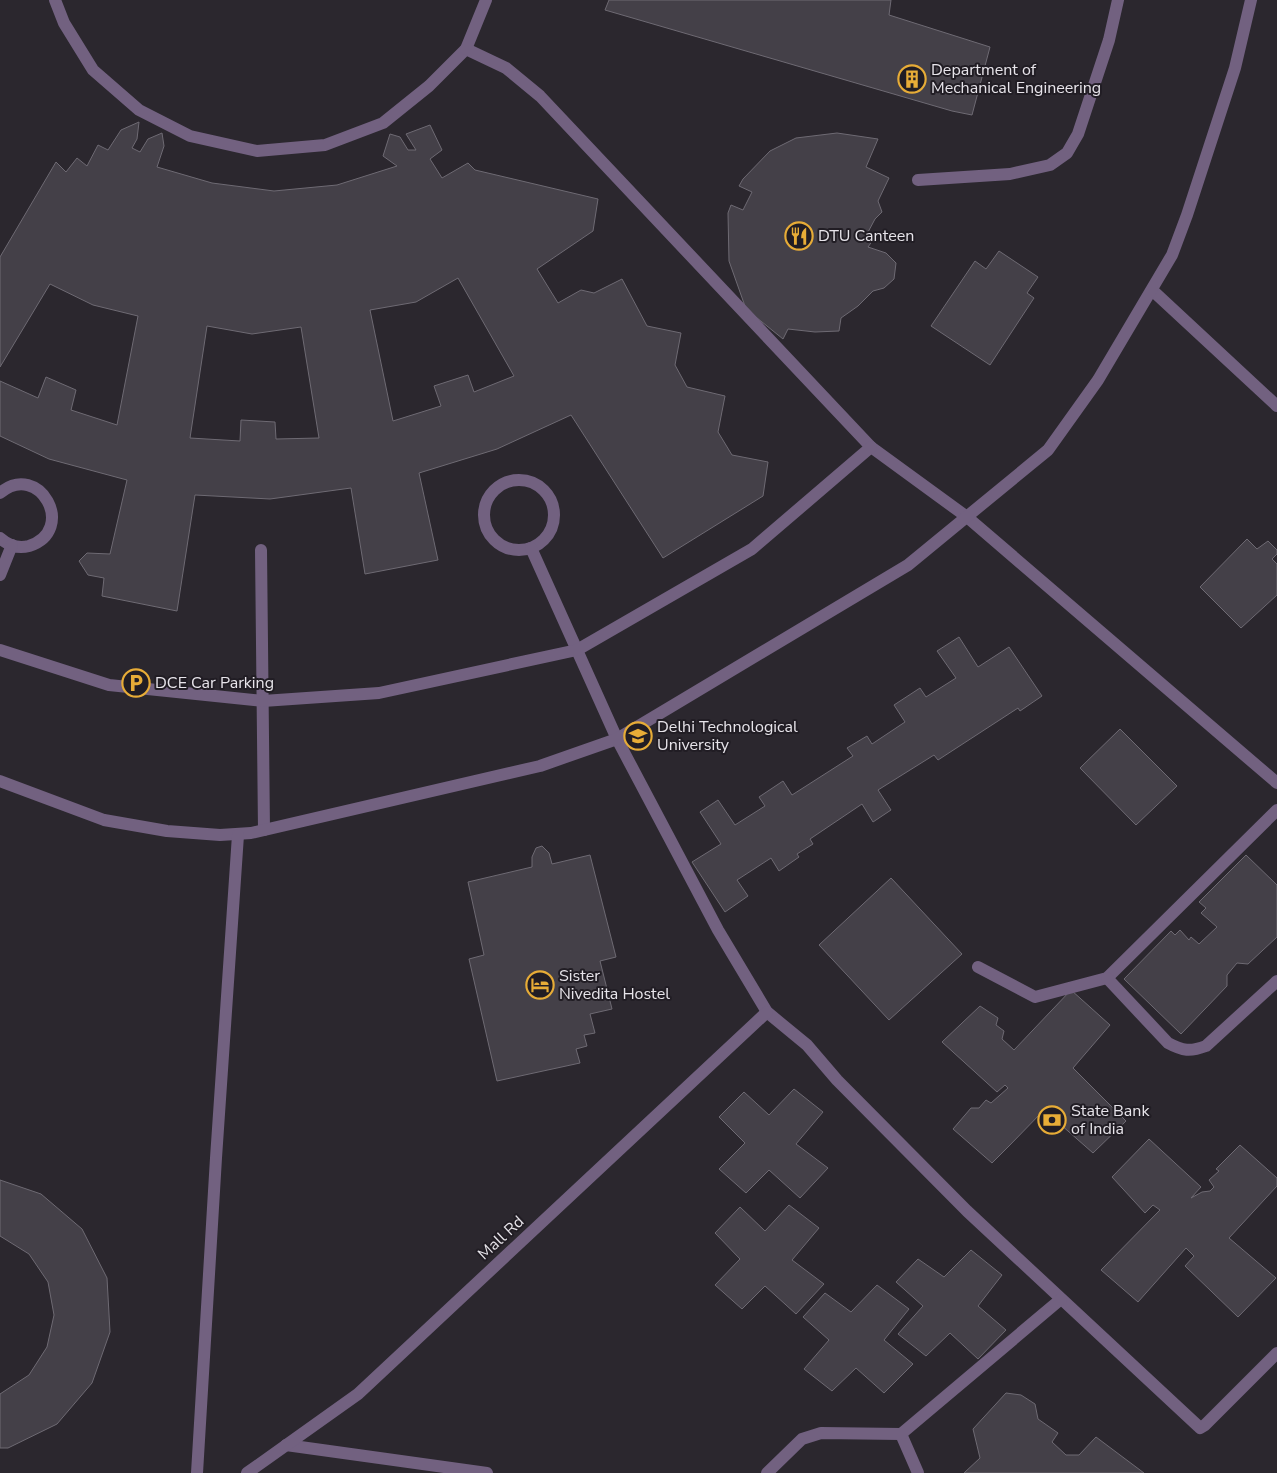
<svg xmlns="http://www.w3.org/2000/svg" width="1277" height="1473" font-family="'Nunito Sans',sans-serif">
<style>
.building{fill:#444048;stroke:#6e6a73;fill-rule:evenodd}
.lines{fill:none;stroke-linecap:round;stroke-linejoin:round}
.service{stroke:#726180;stroke-width:12}
.labels{text-anchor:middle;dominant-baseline:central;stroke-width:4;stroke-linejoin:round;paint-order:stroke}
.poi-label{font-size:16px;fill:#e7e4ea;stroke:#211d24;text-anchor:start}
.street-label{font-size:16px;fill:#e7e4ea;stroke:#211d24}
</style>
<rect width="100%" height="100%" fill="#2b272e"/>
<!-- building -->
<g class="building">
<polygon points="609,0 891,0 889,15 990,47 972,115 952,111 605,10"/>
<path d="M139,122L137,139L132,148L140,152L148,139L162,133L164,146L157,167L212,183L274,191L337,185L397,166L383,156L390,134L400,137L408,150H416L406,134L430,125L442,150L430,159L442,178L468,163L475,170L598,199L593,231L537,269L558,303L581,290L594,293L622,279L647,326L681,333L675,365L687,387L725,396L718,432L732,455L768,462L763,496L663,558L571,415L497,449L419,473L438,560L365,574L351,488L270,499L195,495L177,611L102,596L104,578L88,575L79,561L87,553L110,554L127,480L49,459L0,436V381L38,398L46,377L76,390L71,410L117,425L138,316L93,305L50,284L0,367V257L56,162L66,172L77,158L87,166L98,145L108,150L121,130ZM458,278L514,376L474,392L468,375L434,386L441,406L393,421L370,310L416,302ZM207,326L252,334L301,327L319,438L276,439L275,422L241,420L240,441L190,438Z"/>
<polygon points="837,133 878,139 866,167 889,178 878,201 882,212 875,219 867,234 875,237 868,247 886,253 896,263 894,279 884,288 873,291 858,306 841,318 839,331 815,332 788,329 783,339 746,309 729,261 728,213 731,205 743,210 752,192 739,186 743,179 770,151 796,138"/>
<polygon points="999,251 1038,277 1027,293 1034,298 990,365 931,326 975,261 986,269"/>
<polygon points="1247,539 1257,549 1268,541 1277,550 1277,554 1272,559 1277,564 1277,595 1241,628 1200,587"/>
<polygon points="959,637 978,667 1009,647 1042,696 1020,711 1018,708 938,760 934,755 878,790 891,810 873,822 862,804 810,839 813,844 797,854 799,857 779,871 771,858 737,880 748,896 725,912 692,862 721,844 700,812 718,800 735,825 765,806 759,797 783,781 792,795 853,756 847,748 867,736 872,744 905,722 894,705 920,688 926,697 956,678 937,651"/>
<polygon points="1120,729 1177,786 1136,825 1080,768"/>
<polygon points="542,846 549,853 552,864 590,855 616,957 600,961 612,1009 590,1014 595,1033 584,1035 587,1046 576,1049 580,1063 497,1081 469,959 484,955 468,882 532,867 532,857 536,848"/>
<polygon points="1246,855 1277,885 1277,937 1248,964 1237,963 1227,975 1227,986 1181,1034 1124,979 1171,931 1175,935 1180,930 1189,940 1191,937 1199,944 1217,927 1201,913 1206,908 1199,902"/>
<polygon points="891,878 962,954 889,1020 819,945"/>
<polygon points="1071,990 1110,1025 1073,1068 1126,1121 1093,1153 1044,1110 1009,1146 992,1163 953,1129 971,1108 979,1108 986,1100 991,1103 1008,1088 1005,1085 997,1092 942,1042 980,1006 998,1018 996,1025 1004,1031 1002,1039 1014,1050"/>
<polygon points="794,1089 823,1112 796,1144 828,1168 800,1198 769,1170 746,1193 719,1169 745,1143 719,1117 744,1092 769,1115"/>
<polygon points="1149,1139 1201,1187 1191,1198 1202,1192 1210,1191 1214,1187 1209,1180 1219,1171 1216,1169 1240,1145 1277,1178 1277,1186 1229,1238 1276,1278 1238,1317 1185,1266 1194,1256 1186,1248 1138,1302 1101,1270 1160,1210 1153,1205 1145,1213 1112,1177"/>
<polygon points="0,1180 41,1194 82,1229 107,1278 110,1332 92,1383 57,1424 8,1448 0,1448 0,1394 29,1375 47,1347 54,1315 48,1282 29,1254 0,1236"/>
<polygon points="789,1205 819,1228 792,1260 824,1284 796,1314 765,1286 742,1309 715,1285 740,1259 715,1233 740,1207 765,1231"/>
<polygon points="971,1250 1002,1275 978,1306 1006,1330 978,1359 950,1333 926,1356 898,1334 923,1306 896,1282 918,1259 944,1277"/>
<polygon points="877,1285 909,1309 884,1340 913,1364 884,1393 856,1368 832,1391 804,1369 829,1340 803,1317 825,1293 851,1312"/>
<polygon points="1006,1393 1021,1395 1035,1404 1038,1419 1058,1433 1052,1442 1066,1455 1079,1455 1096,1437 1144,1473 964,1473 980,1458 973,1429"/>
</g>
<g class="lines">
<!-- service -->
<g class="service">
<polyline points="55,0 64,23 93,70 139,110 190,136 257,151 325,145 383,123 429,86 466,49"/>
<polyline points="486,0 466,49 506,68 540,96 871,447 967,517 1277,783"/>
<polyline points="918,180 1010,174 1050,165 1067,153 1078,134 1109,40 1118,0"/>
<polyline points="1152,290 1277,406"/>
<circle cx="519" cy="515" r="35"/>
<path d="M0,493C39,460 78,530 29,546C18,549 8,545 0,538"/>
<polyline points="531,548 617,739 718,930 767,1012 807,1045 837,1080 967,1211 1198,1426 1200,1428 1205,1425 1277,1353"/>
<polyline points="261,550 264,830"/>
<polyline points="0,575 12,545"/>
<polyline points="0,650 109,685 263,701 379,693 577,650 752,549 871,447"/>
<polyline points="0,781 104,820 167,831 220,835 251,833 540,766 617,739 908,565 1048,450 1098,380 1172,255 1187,215 1235,68 1251,0"/>
<polyline points="978,967 1035,997 1107,978 1277,810"/>
<path d="M1107,978L1168,1043C1183,1051 1190,1052 1206,1046L1277,981"/>
<polyline points="901,1434 918,1473"/>
<polyline points="286,1445 487,1473"/>
<polyline points="197,1473 216,1158 238,835"/>
<polyline points="247,1473 358,1394 767,1012"/>
<polyline points="767,1473 802,1439 821,1433 901,1434 1061,1299"/>
</g>
</g>
<!-- icons -->
<defs>
<g id="building-ring" transform="scale(1.4375)"><circle r="9.5" fill="#211d24" stroke="#e7ac37" stroke-width="1.5"/><path d="M-4-6H4V6H1V3H-1V6H-4ZM-2.5-4.3h1.7v1.8h-1.7ZM.8-4.3h1.7v1.8H.8ZM-2.5-1h1.7V.8h-1.7ZM.8-1h1.7V.8H.8Z" fill="#e7ac37"/></g>
<g id="restaurant-ring" transform="scale(1.4375)"><circle r="9.5" fill="#211d24" stroke="#e7ac37" stroke-width="1.5"/><path d="M-5-6h1v4h1v-4h1v4h1v-4h1v5L-1.5 .5V6h-2V.5L-5-1ZM5-6V6H3V1.5H1.5Q1.5-4 5-6Z" fill="#e7ac37"/></g>
<g id="parking-ring" transform="scale(1.4375)"><circle r="9.5" fill="#211d24" stroke="#e7ac37" stroke-width="1.5"/><path d="M-3.5-5.5H1a3.5 3.5 0 0 1 0 7H-1V5.5H-3.5ZM-1-3.4V-.6H.8a1.4 1.4 0 0 0 0-2.8Z" fill="#e7ac37"/></g>
<g id="university-ring" transform="scale(1.4375)"><circle r="9.5" fill="#211d24" stroke="#e7ac37" stroke-width="1.5"/><path d="M0-5L7-2L0 1L-7-2ZM-4 1L0 2.5L4 1V4Q0 6-4 4Z" fill="#e7ac37"/></g>
<g id="hotel-ring" transform="scale(1.4375)"><circle r="9.5" fill="#211d24" stroke="#e7ac37" stroke-width="1.5"/><path d="M-6-4.5h1.5V1H6V5H4.5V3h-9V5H-6ZM-4 0a1.8 1.8 0 1 1 3.6 0ZM.5 0V-2.5h3Q6-2.5 6 0Z" fill="#e7ac37"/></g>
<g id="bank-ring" transform="scale(1.4375)"><circle r="9.5" fill="#211d24" stroke="#e7ac37" stroke-width="1.5"/><path d="M-6-4H6V4H-6ZM0-2.3a2.3 2.3 0 1 0 0 4.6a2.3 2.3 0 1 0 0-4.6Z" fill="#e7ac37"/></g>
</defs>
<g fill-rule="evenodd">
<use href="#building-ring" x="912" y="79"/>
<use href="#restaurant-ring" x="799" y="236"/>
<use href="#parking-ring" x="136" y="683"/>
<use href="#university-ring" x="638" y="736"/>
<use href="#hotel-ring" x="540" y="985"/>
<use href="#bank-ring" x="1052" y="1120"/>
</g>
<g class="labels">
<!-- poi labels -->
<g class="poi-label">
<text x="931" y="70">Department of<tspan x="931" dy="18">Mechanical Engineering</tspan></text>
<text x="818" y="236">DTU Canteen</text>
<text x="155" y="683">DCE Car Parking</text>
<text x="657" y="727">Delhi Technological<tspan x="657" dy="18">University</tspan></text>
<text x="559" y="976">Sister<tspan x="559" dy="18">Nivedita Hostel</tspan></text>
<text x="1071" y="1111">State Bank<tspan x="1071" dy="18">of India</tspan></text>
</g>
<!-- street labels -->
<g class="street-label">
<text transform="translate(501 1238) rotate(-43)">Mall Rd</text>
</g>
</g>
</svg>
